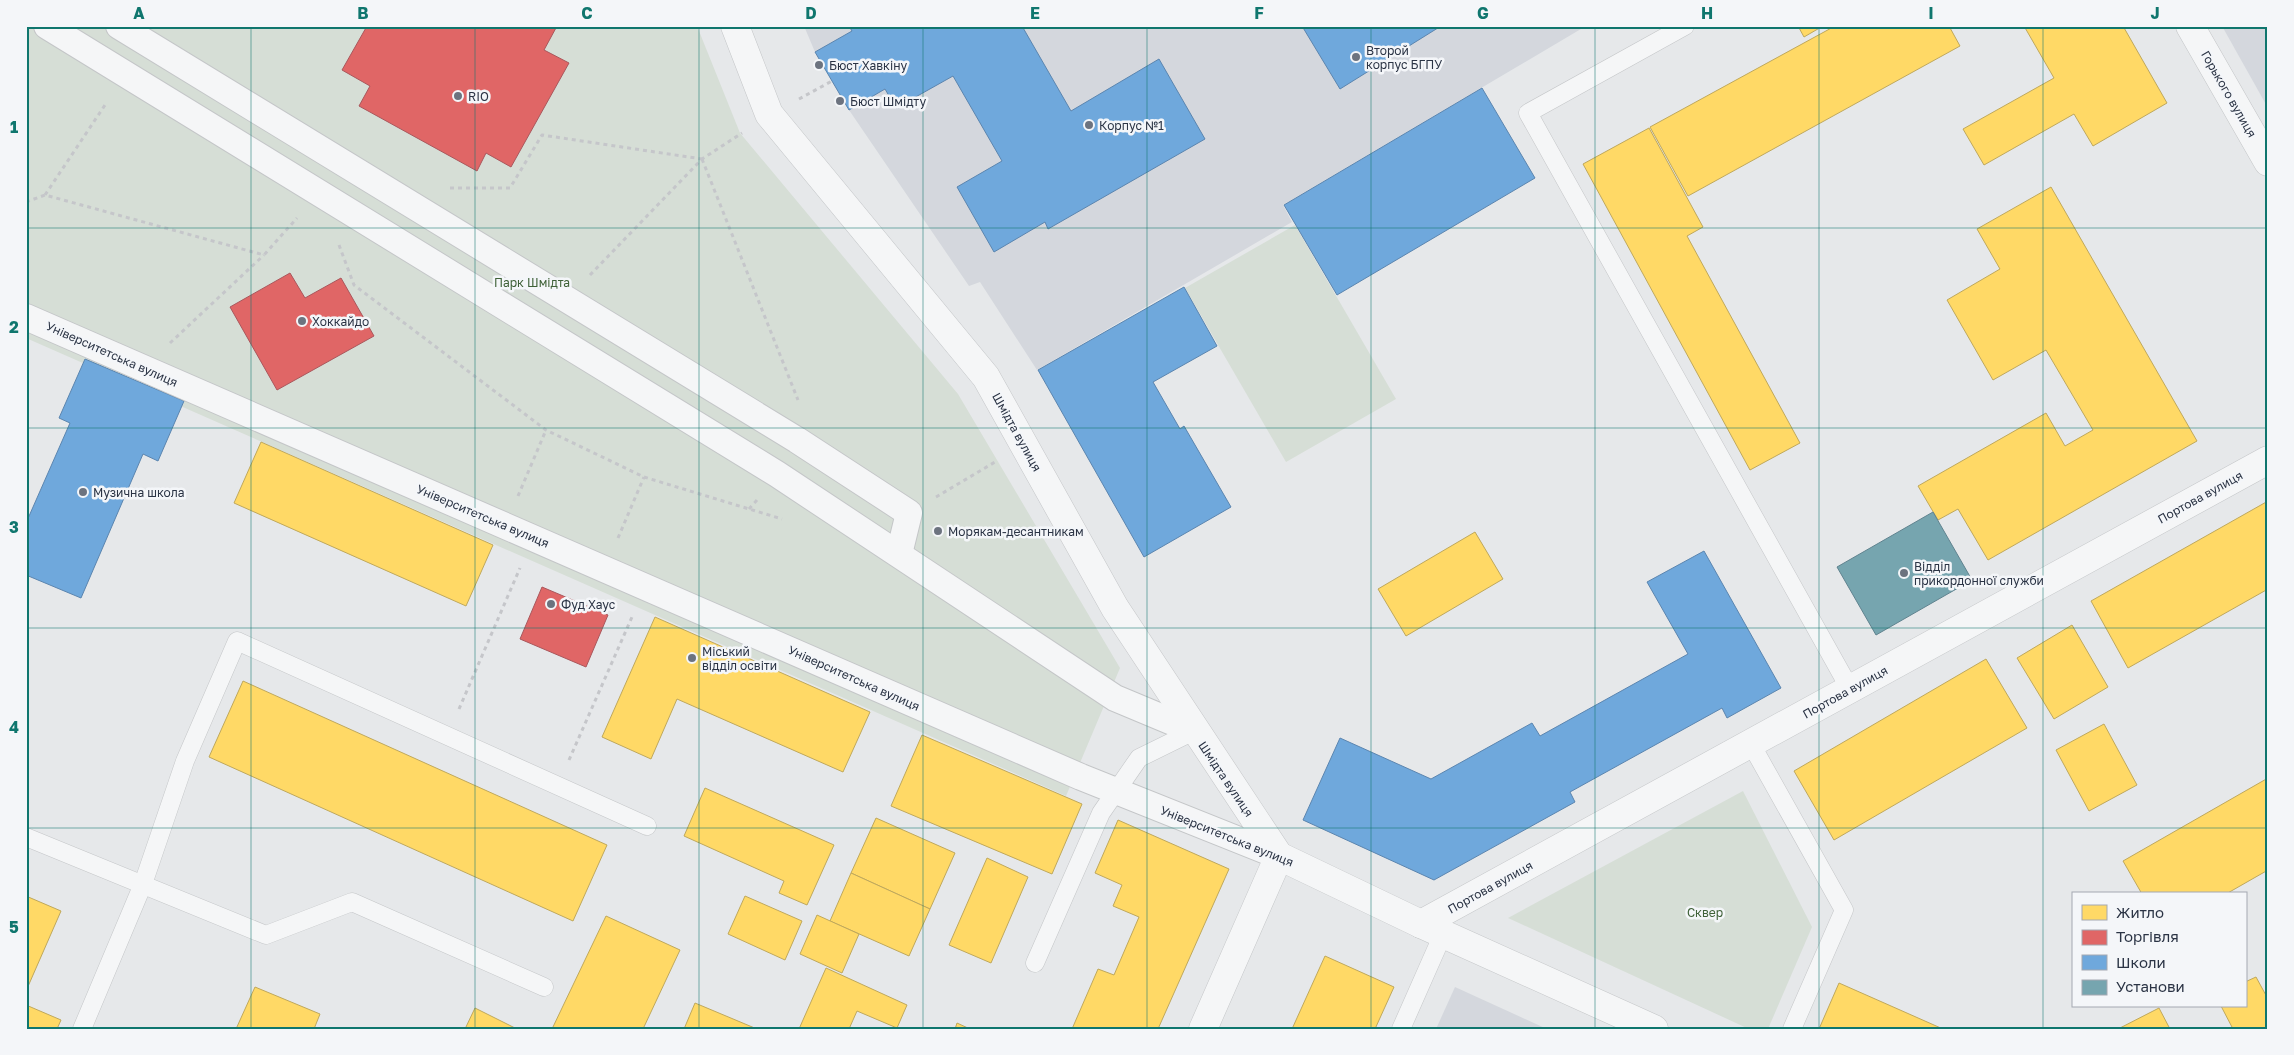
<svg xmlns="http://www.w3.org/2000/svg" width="2294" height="1055" font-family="'Golos Text',sans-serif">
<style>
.built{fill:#d4d7dd}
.green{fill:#d6ded6}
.homes{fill:#ffd966;stroke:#bfa85c}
.shops{fill:#e06666;stroke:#aa575c}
.schools{fill:#6fa8dc;stroke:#5b85af}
.public{fill:#76a5af;stroke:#60838f}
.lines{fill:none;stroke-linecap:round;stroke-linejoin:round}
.service-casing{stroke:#c4c6c8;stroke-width:19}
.pedestrian-casing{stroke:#c4c6c8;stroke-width:28}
.minor-casing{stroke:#c4c6c8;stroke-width:29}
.path{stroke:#c5c6ca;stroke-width:3;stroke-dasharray:4 4;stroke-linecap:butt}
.service{stroke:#f5f6f7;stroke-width:18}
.pedestrian{stroke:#f5f6f7;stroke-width:26}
.minor{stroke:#f5f6f7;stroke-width:28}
.grid{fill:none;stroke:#0f766e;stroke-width:1;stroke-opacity:0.55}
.poi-dot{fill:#6c737f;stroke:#f4f6f9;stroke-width:2}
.labels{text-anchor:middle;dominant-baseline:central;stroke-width:5;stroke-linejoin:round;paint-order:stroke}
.poi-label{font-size:12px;fill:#2b3445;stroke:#f4f6f9;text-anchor:start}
.street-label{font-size:12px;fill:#2b3445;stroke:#f4f6f9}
.park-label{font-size:12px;fill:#3f6138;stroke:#f4f6f9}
.neatline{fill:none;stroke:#0f766e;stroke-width:2}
.grid-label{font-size:16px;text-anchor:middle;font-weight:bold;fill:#0f766e}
</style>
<rect width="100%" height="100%" fill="#e6e8ea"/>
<!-- built -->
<g class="built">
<polygon points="804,26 1586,26 1283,205 1292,222 1037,370 980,282 969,286 849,110 815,52"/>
<polygon points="2222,26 2268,26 2268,108"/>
<polygon points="1455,987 1547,1029 1436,1029"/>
</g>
<!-- green -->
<g class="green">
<polygon points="26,26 697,26 740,133 958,394 1120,668 1066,796 26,338"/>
<polygon points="1295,225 1396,399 1286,462 1185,288"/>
<polygon points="1743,791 1812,927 1768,1029 1749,1029 1508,918"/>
</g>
<!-- homes -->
<g class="homes">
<polygon points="1798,26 1823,26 1804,37"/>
<polygon points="1835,26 1949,26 1960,46 1688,196 1650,127"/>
<polygon points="2024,26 2123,26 2167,103 2093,146 2074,114 1984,165 1963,129 2054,78"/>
<polygon points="1649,128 1703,227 1687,236 1800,443 1750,470 1583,164"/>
<polygon points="2051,187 2197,441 1988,560 1958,509 1938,520 1918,486 2046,413 2065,446 2093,430 2046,350 1993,380 1947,300 2000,269 1977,229"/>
<polygon points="261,442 493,545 466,606 234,503"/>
<polygon points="2268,501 2268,589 2128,668 2091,601"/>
<polygon points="1475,532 1503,579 1406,636 1378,589"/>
<polygon points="655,617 870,712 843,772 677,699 651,759 602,737"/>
<polygon points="2072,625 2108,687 2054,719 2017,658"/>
<polygon points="1986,659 2027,728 1834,840 1794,771"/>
<polygon points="243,681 607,845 573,921 209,757"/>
<polygon points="2104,724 2137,785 2089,811 2056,750"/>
<polygon points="922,735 1082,804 1052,874 891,806"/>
<polygon points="2268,778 2268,870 2226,894 2142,894 2123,861"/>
<polygon points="705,788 834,845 807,905 779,893 784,881 684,836"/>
<polygon points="876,818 955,853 930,909 851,873"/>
<polygon points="1118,820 1229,869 1158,1029 1072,1029 1098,969 1114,975 1139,917 1113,906 1122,885 1095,873"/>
<polygon points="987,858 1028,877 991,963 949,945"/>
<polygon points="851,873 930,909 909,956 830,921"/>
<polygon points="26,896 61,911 26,991"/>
<polygon points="745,896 802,921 785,960 728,934"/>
<polygon points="817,915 859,934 842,973 800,954"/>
<polygon points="606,916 680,950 643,1029 552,1029"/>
<polygon points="1325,956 1394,987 1375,1029 1292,1029"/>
<polygon points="826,968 907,1005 897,1028 857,1011 849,1029 799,1029"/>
<polygon points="2256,977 2268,999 2268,1029 2233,1029 2221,1006 2245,1006 2245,982"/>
<polygon points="1839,983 1943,1029 1819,1029"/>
<polygon points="255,987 320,1014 314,1029 236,1029"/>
<polygon points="695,1003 757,1029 684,1029"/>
<polygon points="26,1005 61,1020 57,1029 26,1029"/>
<polygon points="475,1008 517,1029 465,1029"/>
<polygon points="2159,1008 2170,1029 2118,1029"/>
<polygon points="957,1023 970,1029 955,1029"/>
</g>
<!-- shops -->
<g class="shops">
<polygon points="367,26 557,26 544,50 569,63 511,167 486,153 477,171 359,106 370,86 342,70"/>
<polygon points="290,273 305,298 341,278 374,336 277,390 230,307"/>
<polygon points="542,587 608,615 586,667 520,639"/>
</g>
<!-- schools -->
<g class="schools">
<polygon points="849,26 1022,26 1071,111 1159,59 1205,139 1048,229 1045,222 994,252 957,187 1002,161 953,76 896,108 885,89 849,110 815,52 852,31"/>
<polygon points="1302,26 1441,26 1340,89"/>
<polygon points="1482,88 1535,178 1337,295 1284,205"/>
<polygon points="1184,287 1217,346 1153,382 1180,429 1184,426 1231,507 1144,557 1038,370"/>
<polygon points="85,359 184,401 158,461 143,454 81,598 26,575 26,523 70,423 59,418"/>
<polygon points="1704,551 1781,688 1727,718 1722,708 1570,792 1575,802 1434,880 1303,820 1340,738 1431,779 1532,723 1540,736 1688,654 1647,582"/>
</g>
<!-- public -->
<polygon class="public" points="1933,512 1972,580 1876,635 1837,567"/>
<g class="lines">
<!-- service casing -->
<g class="service-casing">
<g id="service">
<polyline points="1685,26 1528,113 1850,689"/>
<polyline points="1751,744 1844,910 1792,1029"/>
<polyline points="26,837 266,935 352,902 544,987"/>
<polyline points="1035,963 1101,813 1139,758 1194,731"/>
<polyline points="82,1029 143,884 185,761 237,641 647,826"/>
<polyline points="1401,1029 1443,934"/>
</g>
</g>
<!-- pedestrian casing -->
<g class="pedestrian-casing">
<g id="pedestrian">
<polyline points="47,26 777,474 1115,698 1194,731"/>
<polyline points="119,26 797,440 909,513 899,554"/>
<polyline points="26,317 1081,777 1279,856"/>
</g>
</g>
<!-- minor casing -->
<g class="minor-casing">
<g id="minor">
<polyline points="735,26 769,114 986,377 1115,608 1279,856"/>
<polyline points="2190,26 2268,162"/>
<polyline points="1279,856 1421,924 1654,1029"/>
<polyline points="1421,924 2268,460"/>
<polyline points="1203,1029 1279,856"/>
</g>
</g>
<!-- path -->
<g class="path">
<polyline points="799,99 832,81"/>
<polyline points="702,159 798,400"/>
<polyline points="450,188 510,188 542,135 702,159"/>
<polyline points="45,195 107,102"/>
<polyline points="26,202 45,195 264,255 297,218"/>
<polyline points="339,245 354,285 546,430 644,477 782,519"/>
<polyline points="590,275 702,159 742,133"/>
<polyline points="170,343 264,255"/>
<polyline points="518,496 546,430"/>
<polyline points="936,497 995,462"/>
<polyline points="749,509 757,500"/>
<polyline points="618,538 644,477"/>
<polyline points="459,709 520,568"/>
<polyline points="569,760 632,617"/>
</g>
<!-- service -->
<use href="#service" class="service"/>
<!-- pedestrian -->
<use href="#pedestrian" class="pedestrian"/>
<!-- minor -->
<use href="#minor" class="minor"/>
</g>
<!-- grid -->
<path class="grid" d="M251,26V1029M475,26V1029M699,26V1029M923,26V1029M1147,26V1029M1371,26V1029M1595,26V1029M1819,26V1029M2043,26V1029M26,228H2268M26,428H2268M26,628H2268M26,828H2268"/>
<!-- markers -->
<g class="poi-dot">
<circle cx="1356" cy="57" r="5"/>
<circle cx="819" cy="65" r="5"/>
<circle cx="458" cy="96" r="5"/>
<circle cx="840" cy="101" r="5"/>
<circle cx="1089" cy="125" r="5"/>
<circle cx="302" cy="321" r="5"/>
<circle cx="83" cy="492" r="5"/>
<circle cx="938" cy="531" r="5"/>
<circle cx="1904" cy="573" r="5"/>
<circle cx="551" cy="604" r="5"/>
<circle cx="692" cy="658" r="5"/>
</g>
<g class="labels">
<!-- poi labels -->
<g class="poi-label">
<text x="1366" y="50">Второй<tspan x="1366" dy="14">корпус БГПУ</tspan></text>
<text x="829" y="65">Бюст Хавкіну</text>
<text x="468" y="96">RIO</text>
<text x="850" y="101">Бюст Шмідту</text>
<text x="1099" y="125">Корпус №1</text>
<text x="312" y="321">Хоккайдо</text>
<text x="93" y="492">Музична школа</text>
<text x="948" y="531">Морякам-десантникам</text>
<text x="1914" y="566">Відділ<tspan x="1914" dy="14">прикордонної служби</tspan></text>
<text x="561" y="604">Фуд Хаус</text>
<text x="702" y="651">Міський<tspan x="702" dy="14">відділ освіти</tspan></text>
</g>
<!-- street labels -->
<g class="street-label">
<text transform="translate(2229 94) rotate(60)">Горького вулиця</text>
<text transform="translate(112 354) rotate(24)">Університетська вулиця</text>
<text transform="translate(1017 432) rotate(61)">Шмідта вулиця</text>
<text transform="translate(2200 497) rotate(-29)">Портова вулиця</text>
<text transform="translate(483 516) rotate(23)">Університетська вулиця</text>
<text transform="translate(854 678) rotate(24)">Університетська вулиця</text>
<text transform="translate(1845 692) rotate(-29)">Портова вулиця</text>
<text transform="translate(1226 779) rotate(56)">Шмідта вулиця</text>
<text transform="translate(1227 836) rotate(22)">Університетська вулиця</text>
<text transform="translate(1490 887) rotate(-29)">Портова вулиця</text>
</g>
<!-- park labels -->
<g class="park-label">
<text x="532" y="282">Парк Шмідта</text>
<text x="1705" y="912">Сквер</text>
</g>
</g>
<!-- border -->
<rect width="2294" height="1055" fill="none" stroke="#f4f6f9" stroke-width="55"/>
<!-- legend -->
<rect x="2072" y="892" width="175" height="115" fill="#f4f6f9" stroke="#a4a8b1"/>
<rect x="2082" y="905" width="25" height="15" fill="#ffd966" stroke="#a4a8b1"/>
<text x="2116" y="918" font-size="15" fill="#2b3445">Житло</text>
<rect x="2082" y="930" width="25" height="15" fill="#e06666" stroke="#a4a8b1"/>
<text x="2116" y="942" font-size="15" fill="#2b3445">Торгівля</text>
<rect x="2082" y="955" width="25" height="15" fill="#6fa8dc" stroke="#a4a8b1"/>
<text x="2116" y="968" font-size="15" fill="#2b3445">Школи</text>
<rect x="2082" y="980" width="25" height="15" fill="#76a5af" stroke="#a4a8b1"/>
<text x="2116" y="992" font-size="15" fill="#2b3445">Установи</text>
<rect x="28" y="28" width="2238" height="1000" class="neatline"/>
<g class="grid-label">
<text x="139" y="19">A</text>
<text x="363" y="19">B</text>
<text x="587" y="19">C</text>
<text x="811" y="19">D</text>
<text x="1035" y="19">E</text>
<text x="1259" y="19">F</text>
<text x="1483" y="19">G</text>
<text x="1707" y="19">H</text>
<text x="1931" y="19">I</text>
<text x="2155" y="19">J</text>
<text x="14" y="133">1</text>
<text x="14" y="333">2</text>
<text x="14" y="533">3</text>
<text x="14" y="733">4</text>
<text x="14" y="933">5</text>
</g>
</svg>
